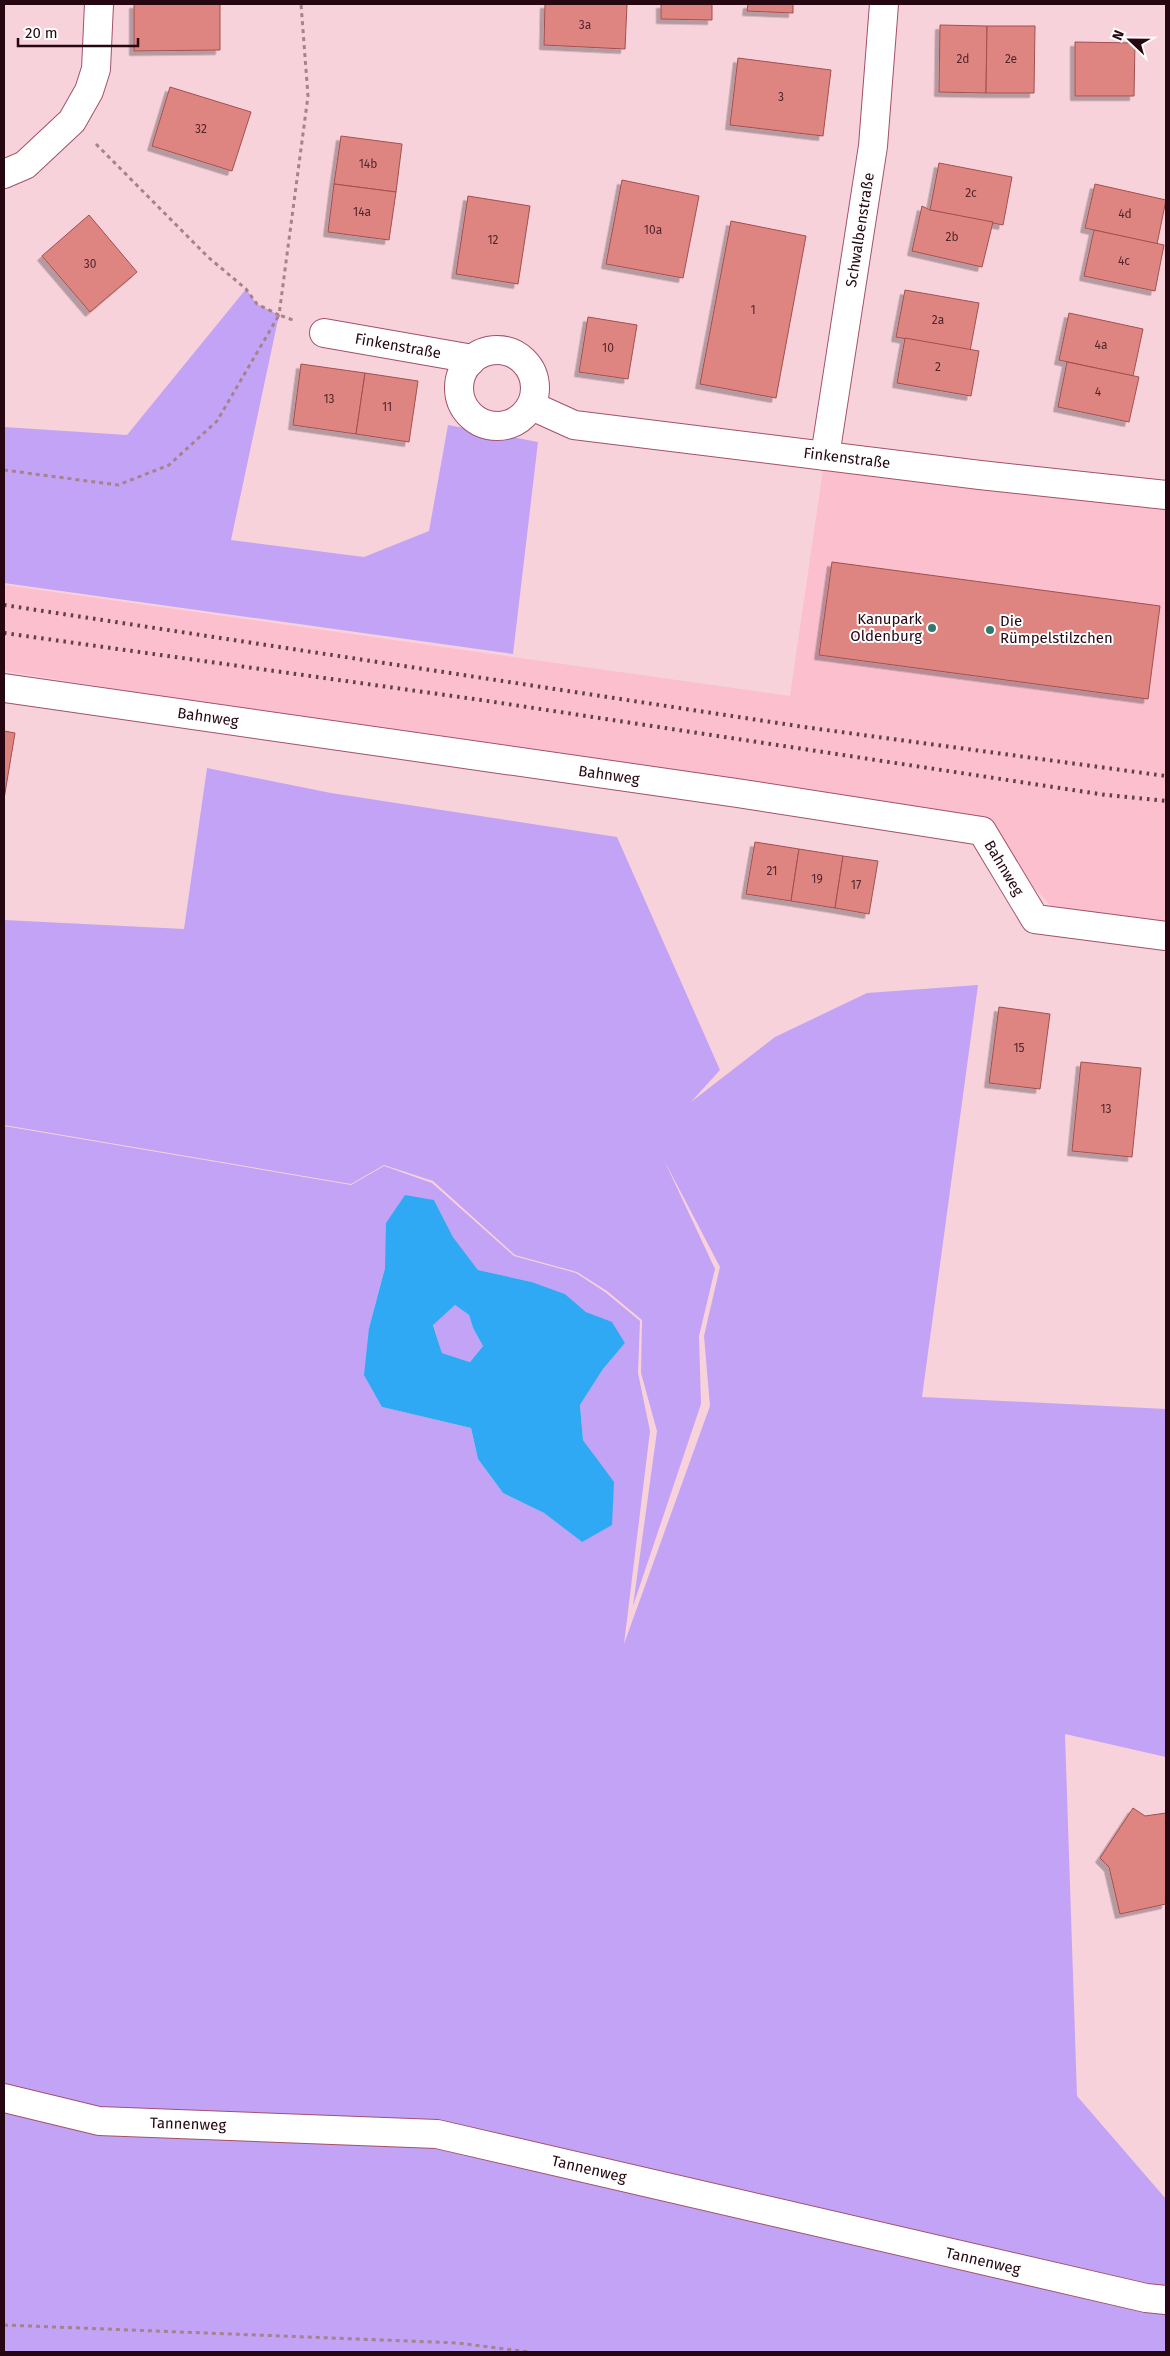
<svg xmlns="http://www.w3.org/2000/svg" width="1170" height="2356" font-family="'Fira Sans',sans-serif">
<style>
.built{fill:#fbbfce}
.green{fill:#c3a3f5;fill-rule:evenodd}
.water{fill:#2fa9f4;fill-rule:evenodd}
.building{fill:#de8582;stroke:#a24f4f;filter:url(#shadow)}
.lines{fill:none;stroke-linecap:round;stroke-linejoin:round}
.minor-casing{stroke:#a2516a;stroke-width:30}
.path{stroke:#a6828c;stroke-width:3;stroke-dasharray:4 4;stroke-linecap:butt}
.minor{stroke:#fff;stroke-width:28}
.rail{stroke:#5f3f49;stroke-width:4;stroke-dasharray:2.5 5;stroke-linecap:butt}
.poi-dot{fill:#32786d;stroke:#fefefe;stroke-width:2}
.labels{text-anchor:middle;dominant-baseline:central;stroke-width:4;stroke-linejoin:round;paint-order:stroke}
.number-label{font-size:12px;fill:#53262d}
.street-label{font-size:15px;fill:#250611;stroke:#fefefe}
.poi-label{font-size:15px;fill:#250611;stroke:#fefefe;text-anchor:end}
</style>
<defs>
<filter id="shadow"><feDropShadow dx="-4.5" dy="4.5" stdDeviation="0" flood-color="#0004"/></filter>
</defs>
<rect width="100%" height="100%" fill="#f8d2db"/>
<!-- built -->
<polygon class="built" points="825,456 1166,495 1166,923 1058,913 1034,888 997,831 4,671 4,585 790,696"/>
<!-- green -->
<g class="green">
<polygon points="246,289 257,304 279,315 231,540 364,557 429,531 448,425 538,442 513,654 4,583 4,427 127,435"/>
<path d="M207,768L331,793L617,837L720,1070L691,1102L775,1037L867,993L978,985L922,1397L1166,1409V1757L1065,1734L1077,2096L1166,2199V2352H4V1126L351,1185L384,1166L432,1183L514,1256L576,1273L605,1292L640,1321L638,1373L650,1431L624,1644L710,1406L704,1336L720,1267L664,1160L715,1269L699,1336L701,1404L633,1606L657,1431L641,1373L642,1320L607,1291L577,1272L515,1255L433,1181L384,1165L351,1184L4,1125V920L184,929ZM434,1200L453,1237L478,1270L532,1282L565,1294L586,1312L612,1323L625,1343L603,1369L580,1405L583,1440L596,1458L582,1542L544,1513L503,1493L478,1459L471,1428L382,1407L369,1328L385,1268Z"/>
<polygon points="455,1305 469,1315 473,1328 483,1346 470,1362 442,1353 433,1324"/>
</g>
<!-- water -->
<path class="water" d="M405,1195L434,1200L453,1237L478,1270L532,1282L565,1294L586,1312L612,1322L625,1343L603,1369L580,1405L583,1440L614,1482L612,1525L582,1542L544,1513L503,1493L478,1459L471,1428L382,1407L364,1375L369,1328L385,1268L386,1223ZM455,1305L469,1315L473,1328L483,1346L470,1362L442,1353L433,1325Z"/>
<!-- building -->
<g class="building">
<polygon points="134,4 220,4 220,50 134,51"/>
<polygon points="545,4 627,4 625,49 544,45"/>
<polygon points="661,4 712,4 712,20 661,19"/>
<polygon points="748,4 793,4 793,13 747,11"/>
<polygon points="940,25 987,26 986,93 939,92"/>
<polygon points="987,26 1035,26 1034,93 986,93"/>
<polygon points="1075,42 1135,43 1134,96 1075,96"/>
<polygon points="738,58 831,70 823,136 730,125"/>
<polygon points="170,87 251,112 232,171 152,146"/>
<polygon points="341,136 402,144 396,192 334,184"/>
<polygon points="939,163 1012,177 1003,225 930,210"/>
<polygon points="622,180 699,196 683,278 606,264"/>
<polygon points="334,184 396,192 389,240 328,232"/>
<polygon points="1095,184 1166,200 1157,244 1085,228"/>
<polygon points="468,196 530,206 518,284 456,274"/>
<polygon points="922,206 930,210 993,222 982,267 912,251"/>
<polygon points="89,215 137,272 90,312 42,256"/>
<polygon points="731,221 806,236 776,398 700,384"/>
<polygon points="1094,230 1164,245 1155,291 1084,276"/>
<polygon points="905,290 979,303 970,351 896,337"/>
<polygon points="1069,313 1143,329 1133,376 1059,360"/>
<polygon points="588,317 637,325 628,379 579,372"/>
<polygon points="905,338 979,351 971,396 897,383"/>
<polygon points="1067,362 1139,377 1129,422 1058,407"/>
<polygon points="301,364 365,373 356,434 293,425"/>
<polygon points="365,373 418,381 409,442 356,434"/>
<polygon points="832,562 1160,606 1148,699 819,655"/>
<polygon points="4,731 15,733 4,799"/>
<polygon points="755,842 799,849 791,901 746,894"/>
<polygon points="799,849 843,856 835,908 791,901"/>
<polygon points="843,856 878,861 869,914 835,908"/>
<polygon points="999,1007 1050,1014 1040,1089 989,1083"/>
<polygon points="1081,1062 1141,1068 1132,1157 1072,1151"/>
<polygon points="1133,1808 1145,1816 1166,1813 1166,1904 1120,1914 1109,1867 1100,1858"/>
</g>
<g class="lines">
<!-- minor casing -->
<g class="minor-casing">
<g id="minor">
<polyline points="4,174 25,165 72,121 89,91 96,69 99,4"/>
<polyline points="324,333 467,358 470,362"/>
<circle cx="497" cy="388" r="38"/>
<polyline points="532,406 574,425 980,475 1166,495"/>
<polyline points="825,456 873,146 884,4"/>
<polyline points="4,688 737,793 982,831 1035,919 1166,936"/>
<polyline points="4,2098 99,2121 437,2134 1146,2298 1166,2300"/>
</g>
</g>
<!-- path -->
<g class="path">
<polyline points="96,144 208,257 246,289 257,304 279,315 308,96 301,4"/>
<polyline points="4,470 118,485 169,465 217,421 279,315 293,320"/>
<polyline points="4,2325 458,2343 529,2352"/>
</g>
<!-- minor -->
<use href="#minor" class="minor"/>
<!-- rail -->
<g class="rail">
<polyline points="4,605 804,727 1166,776"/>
<polyline points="4,633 481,700 1106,795 1166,801"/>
</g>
</g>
<!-- markers -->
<g class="poi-dot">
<circle cx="932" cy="628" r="5"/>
<circle cx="990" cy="630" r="5"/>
</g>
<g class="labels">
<!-- number labels -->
<g class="number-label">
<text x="585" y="25">3a</text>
<text x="963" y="59">2d</text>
<text x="1011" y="59">2e</text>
<text x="781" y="97">3</text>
<text x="201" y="129">32</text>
<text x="368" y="164">14b</text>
<text x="971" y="193">2c</text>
<text x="362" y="212">14a</text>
<text x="1125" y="214">4d</text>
<text x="653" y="230">10a</text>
<text x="952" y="237">2b</text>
<text x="493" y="240">12</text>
<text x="1124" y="261">4c</text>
<text x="90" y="264">30</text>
<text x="753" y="310">1</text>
<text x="938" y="320">2a</text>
<text x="1101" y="345">4a</text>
<text x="608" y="348">10</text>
<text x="938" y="367">2</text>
<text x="1098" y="392">4</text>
<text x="329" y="399">13</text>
<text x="387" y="407">11</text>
<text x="772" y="871">21</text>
<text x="817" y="879">19</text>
<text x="856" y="885">17</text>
<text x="1019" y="1048">15</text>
<text x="1106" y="1109">13</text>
</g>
<!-- street labels -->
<g class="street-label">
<text transform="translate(860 230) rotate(-81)">Schwalbenstraße</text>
<text transform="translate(398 346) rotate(10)">Finkenstraße</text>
<text transform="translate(847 458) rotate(7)">Finkenstraße</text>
<text transform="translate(208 717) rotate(8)">Bahnweg</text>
<text transform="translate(609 775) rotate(8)">Bahnweg</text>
<text transform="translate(1004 868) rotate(59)">Bahnweg</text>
<text transform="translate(188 2124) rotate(2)">Tannenweg</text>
<text transform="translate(589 2169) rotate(13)">Tannenweg</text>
<text transform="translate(983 2261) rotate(13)">Tannenweg</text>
</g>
<!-- poi labels -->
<g class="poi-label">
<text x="922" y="619">Kanupark<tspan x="922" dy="17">Oldenburg</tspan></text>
<text x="1000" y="621" text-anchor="start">Die<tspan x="1000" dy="17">Rümpelstilzchen</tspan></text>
</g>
</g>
<!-- border -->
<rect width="1170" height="2356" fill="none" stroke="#250611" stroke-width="10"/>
<!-- north arrow -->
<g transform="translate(1130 40) rotate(292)" stroke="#fefefe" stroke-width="4" paint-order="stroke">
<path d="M0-4L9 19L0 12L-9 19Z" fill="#250611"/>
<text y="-8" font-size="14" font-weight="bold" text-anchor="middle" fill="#250611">N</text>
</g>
<!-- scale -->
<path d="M18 38v8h120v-8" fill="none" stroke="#250611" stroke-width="2.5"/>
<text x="25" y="38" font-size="15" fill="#250611" stroke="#fefefe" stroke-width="4" paint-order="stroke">20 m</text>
</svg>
